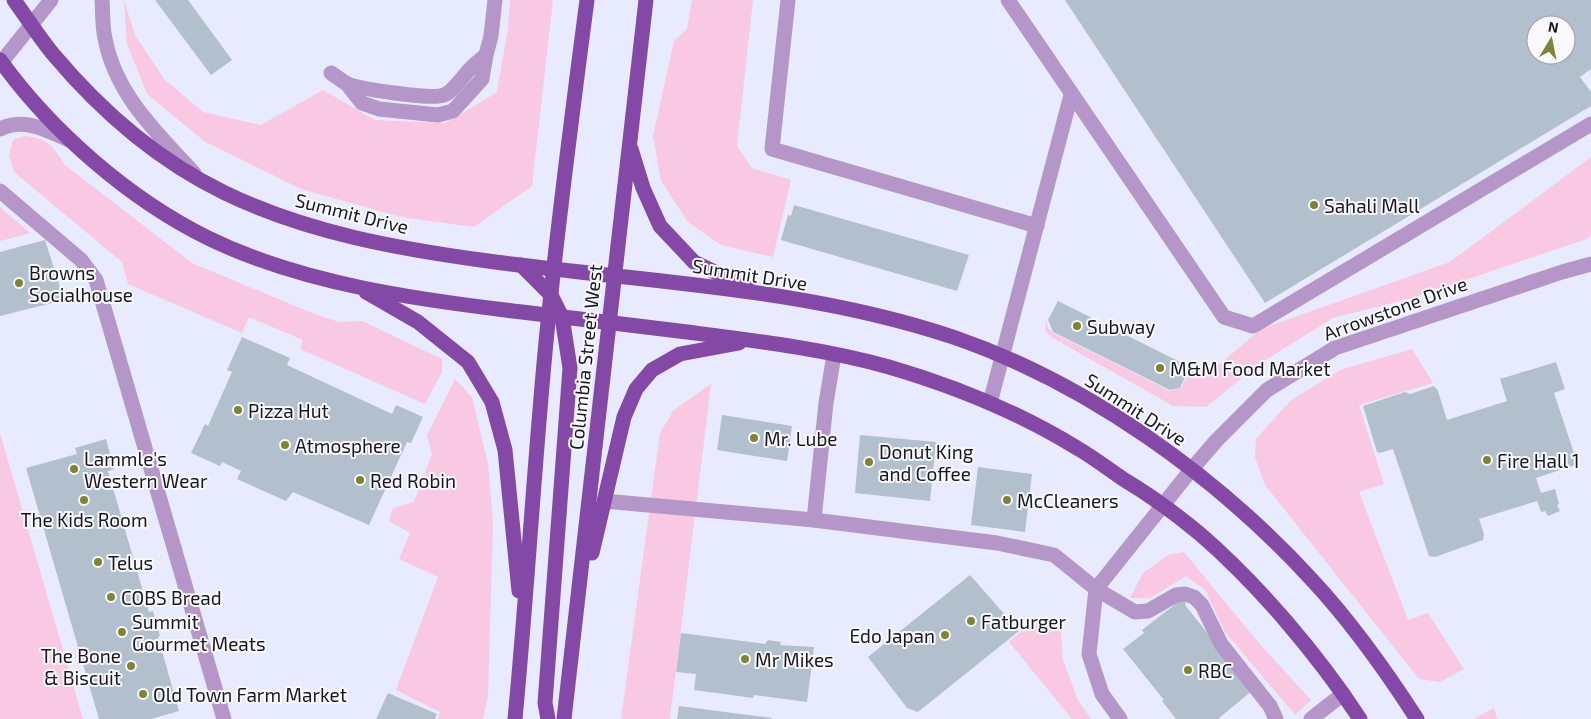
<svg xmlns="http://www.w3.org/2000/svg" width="1591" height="719" font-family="'Exo 2',sans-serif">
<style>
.green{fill:#f9c8e2}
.building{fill:#b2c0cd;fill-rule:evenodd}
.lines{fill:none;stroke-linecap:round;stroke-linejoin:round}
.minor{stroke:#b596c9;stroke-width:15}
.major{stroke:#8449a6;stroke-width:15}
.poi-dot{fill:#7f842e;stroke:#f9f9fd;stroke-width:2}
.labels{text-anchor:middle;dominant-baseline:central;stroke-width:4;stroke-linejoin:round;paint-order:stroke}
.poi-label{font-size:19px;fill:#17181e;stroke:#f9f9fd;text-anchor:start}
.street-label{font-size:19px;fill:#17181e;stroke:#f9f9fd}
</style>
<rect width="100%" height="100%" fill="#e8ebfd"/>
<!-- green -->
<g class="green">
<polygon points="124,0 135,35 164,79 203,112 261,125 323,90 375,120 444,123 455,118 497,92 508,28 510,0 553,0 532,186 474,227 401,217 301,189 204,141 147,94 127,44"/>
<polygon points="692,0 753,0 737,146 752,168 791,180 773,257 721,245 688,222 661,181 653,136 674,41 687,29"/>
<path d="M24,136C49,139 52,145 65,165L192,263L312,313L339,322L362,321L442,359V372L425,404L300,349L303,340L249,317L242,333L128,284L122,262L14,172L9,156L13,140Z"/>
<polygon points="1591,157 1591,234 1587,239 1412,298 1333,318 1259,364 1206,407 1173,406 1053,338 1045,331 1046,320 1048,328 1053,333 1170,391 1181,388 1191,369 1220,364 1261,329 1450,262"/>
<polygon points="0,207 30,233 0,241"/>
<polygon points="1412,349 1433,383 1359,405 1384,484 1359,492 1408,620 1428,613 1464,669 1440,682 1419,679 1265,485 1255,457 1256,439 1290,401 1340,370"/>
<polygon points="455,379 472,397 488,464 493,522 488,696 483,719 438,719 440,712 396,690 438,577 399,559 410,533 389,521 393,508 414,502 432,454 427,435"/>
<polygon points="711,384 670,719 621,719 660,433 674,410"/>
<polygon points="0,433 83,719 0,719"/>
<polygon points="1184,552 1258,642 1311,700 1295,715 1225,632 1205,590 1186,576 1150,598 1130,598 1143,573 1168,555"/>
<polygon points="1049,619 1061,633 1063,660 1078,700 1091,719 1072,719 1009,642 1026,627"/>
<polygon points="1494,708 1497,719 1474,719"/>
</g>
<!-- building -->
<g class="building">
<polygon points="155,0 188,0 232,60 211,75"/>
<path d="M1065,0H1591V69L1580,77L1591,92V106L1265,303ZM1536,25H1566V55H1536Z"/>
<polygon points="794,205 969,255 957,291 781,240 788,215 791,216"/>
<polygon points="45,240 64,300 0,316 0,252"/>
<polygon points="1058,301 1190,367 1180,388 1170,390 1053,332 1048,320"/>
<polygon points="242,337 290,358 287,365 392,414 396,405 423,417 411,443 407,442 369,525 293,492 286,501 237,479 241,471 222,462 220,466 191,453 205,424 208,426 232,372 227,370"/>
<polygon points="1556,362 1565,389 1554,393 1577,462 1575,465 1536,478 1541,493 1555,489 1559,504 1557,505 1560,511 1548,516 1545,511 1541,512 1537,501 1479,519 1484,534 1483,540 1435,557 1429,556 1393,449 1380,453 1377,452 1363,406 1405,392 1410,394 1434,386 1438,391 1447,420 1507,401 1500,379"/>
<polygon points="722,415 792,426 787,461 717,450"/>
<polygon points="860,435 936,442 930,501 855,493"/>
<polygon points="106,439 114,469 108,471 149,612 153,611 160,636 158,637 179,711 151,719 99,719 26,468 77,454 75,448"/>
<polygon points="978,467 1032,474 1025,532 971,525"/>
<polygon points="970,575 1019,631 918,712 907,708 868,657"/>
<polygon points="1182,599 1186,603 1185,605 1253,690 1218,719 1176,719 1162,701 1164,700 1123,649 1144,633 1142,630"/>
<polygon points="681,633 765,644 768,640 781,642 780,645 814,647 807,702 754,695 753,698 694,690 696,674 676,672"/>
<polygon points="388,693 437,714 435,719 376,719"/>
<polygon points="679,706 772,718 771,719 677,719"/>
</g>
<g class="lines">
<!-- minor -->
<g class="minor">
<path d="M102,0C103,12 102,26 105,38C115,94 157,133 194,173"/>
<polyline points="788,0 772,149 1037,226"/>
<polyline points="1008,0 1224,317 1253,326 1591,124"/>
<polyline points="0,64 51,0"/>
<polyline points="331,73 347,84 362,103 379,109 438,115 453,111 482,79 486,55 491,36 495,0"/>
<path d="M347,84C362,89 431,100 444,95C453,92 464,75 471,68C476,63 481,59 486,55"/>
<path d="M0,129C24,117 46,130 69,140"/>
<polyline points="0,191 81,260 96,280 224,719"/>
<polyline points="990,403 1071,95"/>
<polyline points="604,501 814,520 997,543 1054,555 1096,589 1135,612 1148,611 1176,595 1185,594 1194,597 1202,605 1221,644 1270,706 1276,719"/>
<polyline points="814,520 826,403 834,355"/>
<polyline points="1120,719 1102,694 1089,654 1096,589 1191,470 1216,441 1267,390 1335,348 1562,272 1591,264"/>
<polyline points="1311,719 1343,694"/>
</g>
<!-- major -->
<g class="major">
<path d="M14,0C27,18 39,37 53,54C100,110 159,161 225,193C308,233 399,249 488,261C643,282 804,287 953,337C1087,383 1217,476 1313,581C1352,623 1386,671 1417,719"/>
<path d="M0,60C51,131 129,199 208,238C302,284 419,300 522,312C574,318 627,325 679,331C749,340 821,348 889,367C954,386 1020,413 1077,448C1093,457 1108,469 1123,479C1150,495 1176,514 1200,534C1258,584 1318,655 1360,719"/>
<polyline points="631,149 643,188 660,226 694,262 748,288"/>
<polyline points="521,265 551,295 562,317 570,368 545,703 548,719"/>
<polyline points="366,292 418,322 468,362 492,402 505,450 519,591"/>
<polyline points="592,553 624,417 636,389 652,370 680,354 739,343"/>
<path d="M515,719C527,593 534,467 546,342C557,228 572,114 587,0"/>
<polyline points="564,719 646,0"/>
</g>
</g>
<!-- markers -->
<g class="poi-dot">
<circle cx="1314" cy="205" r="5"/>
<circle cx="19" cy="283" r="5"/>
<circle cx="1077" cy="326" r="5"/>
<circle cx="1160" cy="368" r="5"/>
<circle cx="238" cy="410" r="5"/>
<circle cx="754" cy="438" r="5"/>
<circle cx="285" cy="445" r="5"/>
<circle cx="1487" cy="460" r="5"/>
<circle cx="869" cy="462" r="5"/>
<circle cx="74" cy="469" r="5"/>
<circle cx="360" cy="480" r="5"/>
<circle cx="84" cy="500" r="5"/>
<circle cx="1007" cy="500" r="5"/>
<circle cx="98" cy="562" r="5"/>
<circle cx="111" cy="597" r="5"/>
<circle cx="971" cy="621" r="5"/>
<circle cx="122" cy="632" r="5"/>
<circle cx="945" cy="635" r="5"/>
<circle cx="745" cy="659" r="5"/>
<circle cx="131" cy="666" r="5"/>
<circle cx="1188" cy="670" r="5"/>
<circle cx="143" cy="694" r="5"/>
</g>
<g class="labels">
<!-- poi labels -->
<g class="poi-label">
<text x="1324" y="205">Sahali Mall</text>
<text x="29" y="272">Browns<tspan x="29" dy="22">Socialhouse</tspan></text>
<text x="1087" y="326">Subway</text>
<text x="1170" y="368">M&amp;M Food Market</text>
<text x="248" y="410">Pizza Hut</text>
<text x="764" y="438">Mr. Lube</text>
<text x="295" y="445">Atmosphere</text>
<text x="879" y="451">Donut King<tspan x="879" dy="22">and Coffee</tspan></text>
<text x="84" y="458">Lammle's<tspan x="84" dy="22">Western Wear</tspan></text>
<text x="1497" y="460">Fire Hall 1</text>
<text x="370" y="480">Red Robin</text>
<text x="1017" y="500">McCleaners</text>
<text x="84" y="519" text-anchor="middle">The Kids Room</text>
<text x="108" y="562">Telus</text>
<text x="121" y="597">COBS Bread</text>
<text x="132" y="621">Summit<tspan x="132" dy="22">Gourmet Meats</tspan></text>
<text x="981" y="621">Fatburger</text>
<text x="935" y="635" text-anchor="end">Edo Japan</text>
<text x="121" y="655" text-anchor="end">The Bone<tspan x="121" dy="22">&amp; Biscuit</tspan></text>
<text x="755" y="659">Mr Mikes</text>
<text x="1198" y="670">RBC</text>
<text x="153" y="694">Old Town Farm Market</text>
</g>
<!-- street labels -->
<g class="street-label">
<text transform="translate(352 213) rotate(14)">Summit Drive</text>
<text transform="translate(750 274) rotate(9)">Summit Drive</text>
<text transform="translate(1395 308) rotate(-20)">Arrowstone Drive</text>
<text transform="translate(585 357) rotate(-84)">Columbia Street West</text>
<text transform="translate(1136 409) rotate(33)">Summit Drive</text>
</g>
</g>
<!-- north arrow -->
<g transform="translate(1551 40) rotate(10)"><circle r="24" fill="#f9f9fd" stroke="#9f9fa4"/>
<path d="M0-4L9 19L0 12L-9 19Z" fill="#7f842e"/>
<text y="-8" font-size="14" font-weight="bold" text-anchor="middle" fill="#17181e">N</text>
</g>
</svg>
